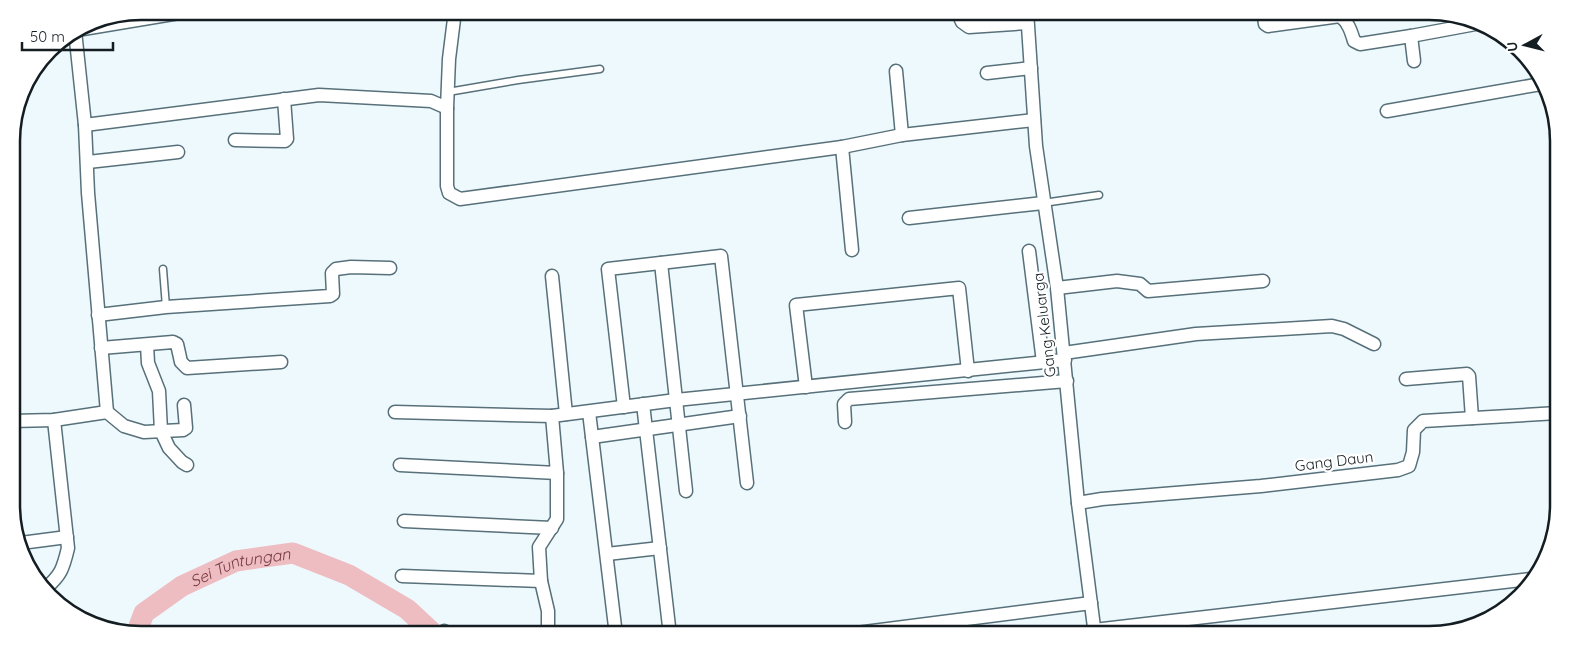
<svg xmlns="http://www.w3.org/2000/svg" width="1570" height="646" font-family="Quicksand,sans-serif">
<style>
.lines{fill:none;stroke-linecap:round;stroke-linejoin:round}
.river{stroke:#eebdc2;stroke-width:21}
.service-casing{stroke:#577079;stroke-width:9}
.minor-casing{stroke:#577079;stroke-width:15}
.service{stroke:#fff;stroke-width:6}
.minor{stroke:#fff;stroke-width:12}
.labels{text-anchor:middle;dominant-baseline:central;stroke-width:4.5;stroke-linejoin:round;paint-order:stroke}
.street-label{font-size:15px;fill:#141e22;stroke:#fff}
.water-label{font-size:16px;font-style:italic;fill:#773944;stroke:#fff}
.rim{fill:none;stroke:#141e22;stroke-width:2.5}
</style>
<rect width="100%" height="100%" fill="#eef9fd"/>
<g class="lines">
<!-- river -->
<path class="river" id="s1" d="M136,634L144,613L182,586L236,561L293,553L349,575L407,609L435,635"/>
<!-- service casing -->
<g class="service-casing">
<g id="service">
<polyline points="448,92 518,80 600,69"/>
<polyline points="1043,203 1099,195"/>
<polyline points="163,269 166,307"/>
</g>
</g>
<!-- minor casing -->
<g class="minor-casing">
<g id="minor">
<polyline points="957,11 962,22 969,27 1027,23"/>
<polyline points="1027,11 1036,146 1057,288 1078,503 1095,635"/>
<path d="M1263,11L1265,24L1268,26L1340,16C1348,22 1351,31 1354,41L1360,44L1411,36L1481,23"/>
<polyline points="77,30 191,11"/>
<polyline points="75,31 85,125 88,193 107,412"/>
<polyline points="1411,36 1414,61"/>
<polyline points="896,71 902,135"/>
<polyline points="987,73 1031,68"/>
<polyline points="447,108 447,186 449,193 460,199 842,147 902,135 1034,120"/>
<polyline points="1387,111 1541,84"/>
<polyline points="85,125 319,95 431,101 447,108 449,59 455,11"/>
<polyline points="235,140 285,141 287,139 284,99"/>
<polyline points="842,147 852,250"/>
<polyline points="88,162 178,152"/>
<polyline points="909,218 1043,203"/>
<polyline points="1029,251 1043,362"/>
<polyline points="661,263 686,491"/>
<polyline points="552,276 566,414"/>
<polyline points="1057,288 1117,281 1140,284 1148,291 1263,281"/>
<polyline points="98,315 166,307 330,296 333,294 332,273 336,269 351,267 390,268"/>
<polyline points="147,345 148,363 159,391 161,431 169,448 182,462 187,465"/>
<polyline points="101,348 173,342 177,344 181,362 187,368 281,362"/>
<polyline points="1064,353 1196,334 1332,326 1344,329 1374,344"/>
<polyline points="1406,379 1467,374 1469,376 1472,418"/>
<polyline points="806,387 796,305 959,288 968,371"/>
<polyline points="643,404 670,635"/>
<polyline points="624,407 608,269 721,256 747,483"/>
<polyline points="107,412 124,426 144,432 183,430 186,428 184,405"/>
<polyline points="395,412 552,416 676,400 1065,360"/>
<polyline points="589,412 616,635"/>
<polyline points="12,421 54,420 107,412"/>
<polyline points="845,422 844,404 849,399 1067,381"/>
<polyline points="592,437 740,416"/>
<polyline points="400,465 557,473 552,416"/>
<polyline points="1078,503 1102,499 1261,486 1398,470 1409,466 1413,452 1414,430 1423,421 1558,413"/>
<polyline points="404,521 552,528"/>
<polyline points="21,543 67,537"/>
<polyline points="607,554 660,548"/>
<polyline points="402,576 541,581 539,547 557,519 557,473"/>
<polyline points="541,581 548,611 548,635"/>
<path d="M45,589C61,575 63,569 68,548L54,420"/>
<polyline points="1094,630 1530,579"/>
<polyline points="444,631 452,635"/>
<polyline points="841,635 1091,603"/>
</g>
</g>
<!-- service -->
<use href="#service" class="service"/>
<!-- minor -->
<use href="#minor" class="minor"/>
</g>
<g class="labels">
<!-- street labels -->
<g class="street-label">
<text transform="translate(1044 325) rotate(-97)">Gang Keluarga</text>
<text transform="translate(1334 461) rotate(-7)">Gang Daun</text>
</g>
<!-- water labels -->
<g class="water-label">
<text stroke="none"><textPath href="#s1" startOffset="131">Sei Tuntungan</textPath></text>
</g>
</g>
<!-- crop -->
<path d="M0 0H1570V646H0ZM141 20H1429A121 121 0 0 1 1550 141V505A121 121 0 0 1 1429 626H141A121 121 0 0 1 20 505V141A121 121 0 0 1 141 20Z" fill="#fff" fill-rule="evenodd"/>
<path class="rim" d="M141 20H1429A121 121 0 0 1 1550 141V505A121 121 0 0 1 1429 626H141A121 121 0 0 1 20 505V141A121 121 0 0 1 141 20Z"/>
<!-- north arrow -->
<g transform="translate(1525 45) rotate(263)" stroke="#ffffff" stroke-width="4" paint-order="stroke">
<path d="M0-4L9 19L0 12L-9 19Z" fill="#141e22"/>
<text y="-8" font-size="14" font-weight="bold" text-anchor="middle" fill="#141e22">U</text>
</g>
<!-- scale -->
<path d="M22 42v8h91v-8" fill="none" stroke="#141e22" stroke-width="2.5"/>
<text x="30" y="42" font-size="15" fill="#141e22" stroke="#ffffff" stroke-width="4" paint-order="stroke">50 m</text>
</svg>
